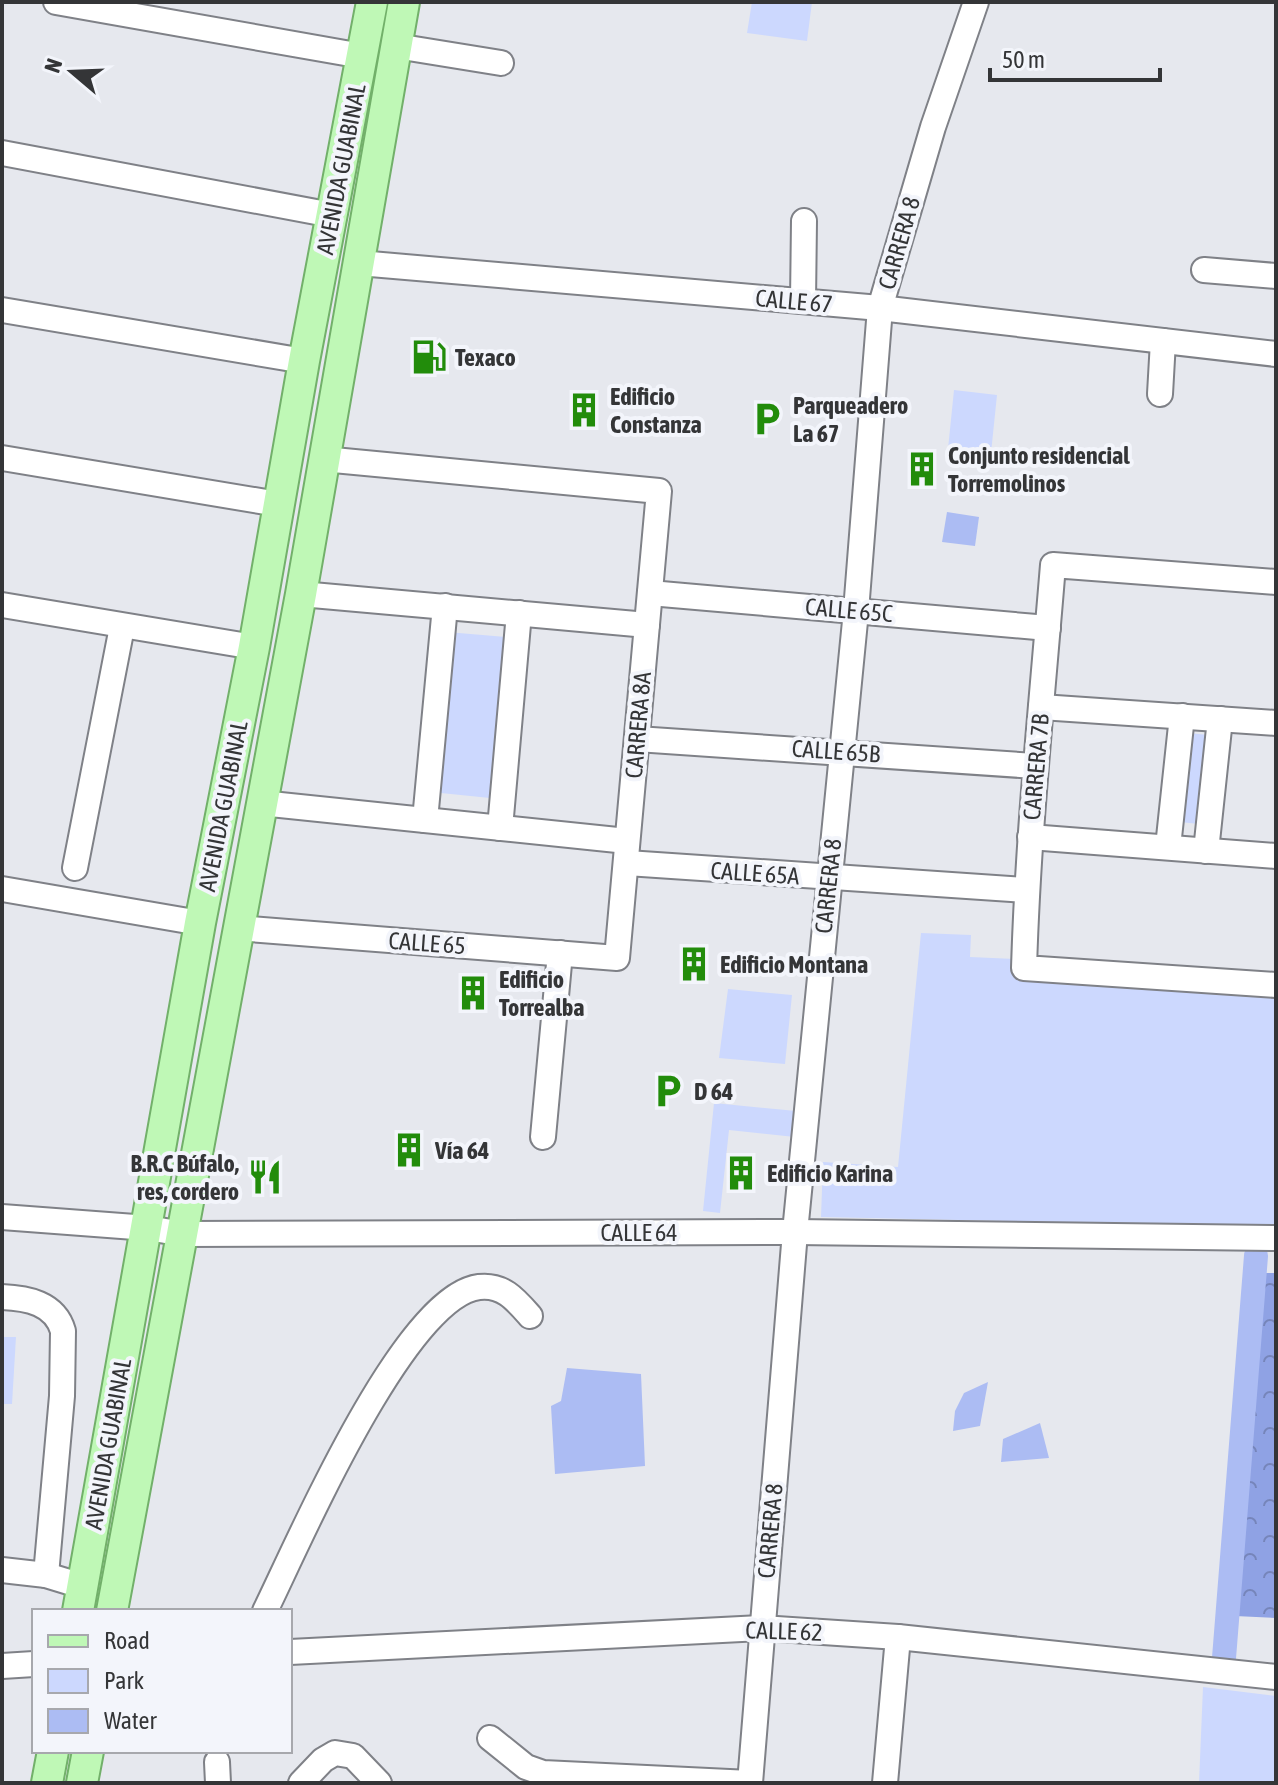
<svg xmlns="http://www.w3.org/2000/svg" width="1278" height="1785" font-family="'Asap Condensed',sans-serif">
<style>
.green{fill:#ccd8fe}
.forest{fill:url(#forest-crowns)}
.water{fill:#acbcf3}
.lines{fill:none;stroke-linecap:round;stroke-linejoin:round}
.canal{stroke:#acbcf3;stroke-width:24}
.minor-casing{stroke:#7f8187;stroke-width:28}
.major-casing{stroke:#72b06a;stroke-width:34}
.minor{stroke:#fff;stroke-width:24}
.major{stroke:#bff8b6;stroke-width:30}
.labels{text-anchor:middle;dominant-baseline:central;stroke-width:8;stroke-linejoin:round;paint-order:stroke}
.street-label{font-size:24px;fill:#343537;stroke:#f3f5fb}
.poi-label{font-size:24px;font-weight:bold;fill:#343537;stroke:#f3f5fb;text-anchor:start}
</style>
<defs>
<pattern id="forest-crowns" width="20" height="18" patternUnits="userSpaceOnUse" patternTransform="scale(2)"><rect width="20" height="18" fill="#8fa2e4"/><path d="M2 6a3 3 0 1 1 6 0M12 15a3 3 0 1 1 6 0" fill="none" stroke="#7685ba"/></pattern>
</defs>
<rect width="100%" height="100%" fill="#e6e8ee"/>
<!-- green -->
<g class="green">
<polygon points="752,2 812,2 807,41 747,33"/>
<polygon points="954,390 997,395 991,453 948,449"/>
<polygon points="447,632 506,637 490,798 431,792"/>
<polygon points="1180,732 1217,736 1208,825 1171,821"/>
<polygon points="921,933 971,935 970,957 1015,959 1276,991 1276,1227 821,1217 823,1162 898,1167"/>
<polygon points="728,989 792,995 785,1064 719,1058"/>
<polygon points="714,1103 796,1111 795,1137 729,1130 720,1213 703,1211"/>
<polygon points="2,1337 16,1337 12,1404 2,1404"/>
<polygon points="1203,1687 1276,1696 1276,1783 1199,1783"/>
</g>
<!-- forest -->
<polygon class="forest" points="1253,1273 1276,1273 1276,1618 1235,1616"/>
<!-- water -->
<g class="water">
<polygon points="947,512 979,517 975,546 942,542"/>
<polygon points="567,1368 641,1374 645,1466 555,1474 551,1406 561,1401"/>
<polygon points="988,1382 980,1426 953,1431 955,1411 964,1393"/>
<polygon points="1040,1423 1049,1458 1001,1462 1003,1439"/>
</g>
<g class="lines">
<!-- canal -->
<polyline class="canal" points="1224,1658 1256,1256"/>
<!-- minor casing -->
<g class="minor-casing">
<g id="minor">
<polyline points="56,2 362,56"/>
<polyline points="396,46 501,63"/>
<polyline points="2,153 332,215"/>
<polyline points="359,263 880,308 1276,354"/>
<polyline points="1204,270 1276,276"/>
<polyline points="803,301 804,221"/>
<polyline points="2,310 304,361"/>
<polyline points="1160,394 1163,341"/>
<polyline points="2,458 278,504"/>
<path d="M1276,582L1053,565C1042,700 1028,834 1024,968L1276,985"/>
<polyline points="650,593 1048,628"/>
<polyline points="301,594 647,625"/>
<polyline points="2,605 254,647"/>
<polyline points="1041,707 1276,723"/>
<polyline points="637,739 1035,766"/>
<polyline points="261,803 627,841"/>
<polyline points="425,820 445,606"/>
<polyline points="500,828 519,613"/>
<polyline points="1030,837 1276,856"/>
<polyline points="1168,847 1182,716"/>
<polyline points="1206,851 1220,719"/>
<polyline points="627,863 1026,890"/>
<polyline points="75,868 122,627"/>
<polyline points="2,889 200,923"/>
<polyline points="237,928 617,958 659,491 323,459"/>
<polyline points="543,1137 560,953"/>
<polyline points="2,1217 148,1228 183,1234 795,1232 1276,1238"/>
<path d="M2,1297C27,1298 55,1303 63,1331L62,1396L46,1575"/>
<polyline points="2,1570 46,1575 82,1586"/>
<path d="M265,1611C298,1544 404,1296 479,1287C503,1284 516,1300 530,1316"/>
<polyline points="290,1652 761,1628 898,1637 1276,1677"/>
<polyline points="2,1666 34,1664"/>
<polyline points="490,1738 526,1767 543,1773 750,1783 795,1232 856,611 880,308 933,127 976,2"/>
<polyline points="217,1762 218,1783"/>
<polyline points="301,1783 323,1760 335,1753 353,1756 379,1783"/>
<polyline points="885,1783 898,1637"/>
</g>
</g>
<!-- major casing -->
<g class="major-casing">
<g id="major">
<polyline points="78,1611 200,923 254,647 304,361 372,2"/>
<polyline points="112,1611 301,594 404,2"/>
<polyline points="47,1783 53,1751"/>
<polyline points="82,1783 88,1751"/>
</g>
</g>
<!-- minor -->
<use href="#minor" class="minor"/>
<!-- major -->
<use href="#major" class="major"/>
</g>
<!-- icons -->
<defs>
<g id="fuel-bare" transform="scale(2.76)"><path d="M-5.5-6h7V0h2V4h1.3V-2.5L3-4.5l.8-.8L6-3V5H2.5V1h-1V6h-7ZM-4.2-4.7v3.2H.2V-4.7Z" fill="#228c0b" stroke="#f3f5fb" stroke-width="2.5" paint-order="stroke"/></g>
<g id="building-bare" transform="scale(2.76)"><path d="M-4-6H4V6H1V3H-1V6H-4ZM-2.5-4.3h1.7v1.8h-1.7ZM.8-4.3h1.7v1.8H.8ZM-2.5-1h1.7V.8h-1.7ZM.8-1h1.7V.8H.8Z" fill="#228c0b" stroke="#f3f5fb" stroke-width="2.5" paint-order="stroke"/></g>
<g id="parking-bare" transform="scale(2.76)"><path d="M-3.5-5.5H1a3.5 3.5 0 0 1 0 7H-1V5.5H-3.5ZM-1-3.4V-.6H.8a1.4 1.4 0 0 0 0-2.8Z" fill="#228c0b" stroke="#f3f5fb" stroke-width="2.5" paint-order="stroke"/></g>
<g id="restaurant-bare" transform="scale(2.76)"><path d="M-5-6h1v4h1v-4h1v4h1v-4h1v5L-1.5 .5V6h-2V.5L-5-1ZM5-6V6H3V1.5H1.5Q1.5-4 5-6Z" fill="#228c0b" stroke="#f3f5fb" stroke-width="2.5" paint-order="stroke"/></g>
</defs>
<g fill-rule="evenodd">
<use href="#fuel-bare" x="429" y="357"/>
<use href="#building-bare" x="584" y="410"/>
<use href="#parking-bare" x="767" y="419"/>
<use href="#building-bare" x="922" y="469"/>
<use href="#building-bare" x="694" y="964"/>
<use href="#building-bare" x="473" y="993"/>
<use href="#parking-bare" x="668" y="1091"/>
<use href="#building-bare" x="409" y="1150"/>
<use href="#building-bare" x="741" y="1173"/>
<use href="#restaurant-bare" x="265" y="1177"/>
</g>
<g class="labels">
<!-- street labels -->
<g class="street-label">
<text transform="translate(341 169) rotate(-79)">AVENIDA GUABINAL</text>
<text transform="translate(899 243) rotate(-74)">CARRERA 8</text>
<text transform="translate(794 301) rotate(5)">CALLE 67</text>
<text transform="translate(849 610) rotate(5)">CALLE 65C</text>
<text transform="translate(638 725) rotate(-85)">CARRERA 8A</text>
<text transform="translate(836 751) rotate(4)">CALLE 65B</text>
<text transform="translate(1036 767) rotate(-85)">CARRERA 7B</text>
<text transform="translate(223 806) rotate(-79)">AVENIDA GUABINAL</text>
<text transform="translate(755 873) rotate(4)">CALLE 65A</text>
<text transform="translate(828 886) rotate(-84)">CARRERA 8</text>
<text transform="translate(427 943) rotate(4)">CALLE 65</text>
<text x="639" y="1232">CALLE 64</text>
<text transform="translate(108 1444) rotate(-80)">AVENIDA GUABINAL</text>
<text transform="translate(770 1531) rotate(-85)">CARRERA 8</text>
<text transform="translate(784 1631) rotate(2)">CALLE 62</text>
</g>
<!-- poi labels -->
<g class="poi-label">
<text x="455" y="357">Texaco</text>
<text x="610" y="396">Edificio<tspan x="610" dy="28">Constanza</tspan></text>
<text x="793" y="405">Parqueadero<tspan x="793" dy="28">La 67</tspan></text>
<text x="948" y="455">Conjunto residencial<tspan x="948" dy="28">Torremolinos</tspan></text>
<text x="720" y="964">Edificio Montana</text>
<text x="499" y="979">Edificio<tspan x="499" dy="28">Torrealba</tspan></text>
<text x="694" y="1091">D 64</text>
<text x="435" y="1150">Vía 64</text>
<text x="239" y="1163" text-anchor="end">B.R.C Búfalo,<tspan x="239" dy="28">res, cordero</tspan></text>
<text x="767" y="1173">Edificio Karina</text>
</g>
</g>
<!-- border -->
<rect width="1278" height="1785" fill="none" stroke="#343537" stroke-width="8"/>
<!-- legend -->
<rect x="32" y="1609" width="260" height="144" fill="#f3f5fb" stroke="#a7a8ad" stroke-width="2"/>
<rect x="48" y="1635" width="40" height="12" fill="#bff8b6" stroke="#a7a8ad" stroke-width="2"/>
<text x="104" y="1649" font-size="24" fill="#343537">Road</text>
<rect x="48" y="1669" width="40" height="24" fill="#ccd8fe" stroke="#a7a8ad" stroke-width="2"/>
<text x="104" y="1689" font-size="24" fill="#343537">Park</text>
<rect x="48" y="1709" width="40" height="24" fill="#acbcf3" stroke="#a7a8ad" stroke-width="2"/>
<text x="104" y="1729" font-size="24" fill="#343537">Water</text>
<!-- north arrow -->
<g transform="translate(72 72) rotate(289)" stroke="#f3f5fb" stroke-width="6" paint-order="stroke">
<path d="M0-6L14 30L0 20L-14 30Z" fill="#343537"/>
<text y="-12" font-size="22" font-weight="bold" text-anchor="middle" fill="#343537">N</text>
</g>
<!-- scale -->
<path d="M990 68v12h170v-12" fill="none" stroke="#343537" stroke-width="4"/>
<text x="1002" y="68" font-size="24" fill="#343537" stroke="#f3f5fb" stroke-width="6" paint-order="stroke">50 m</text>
</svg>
